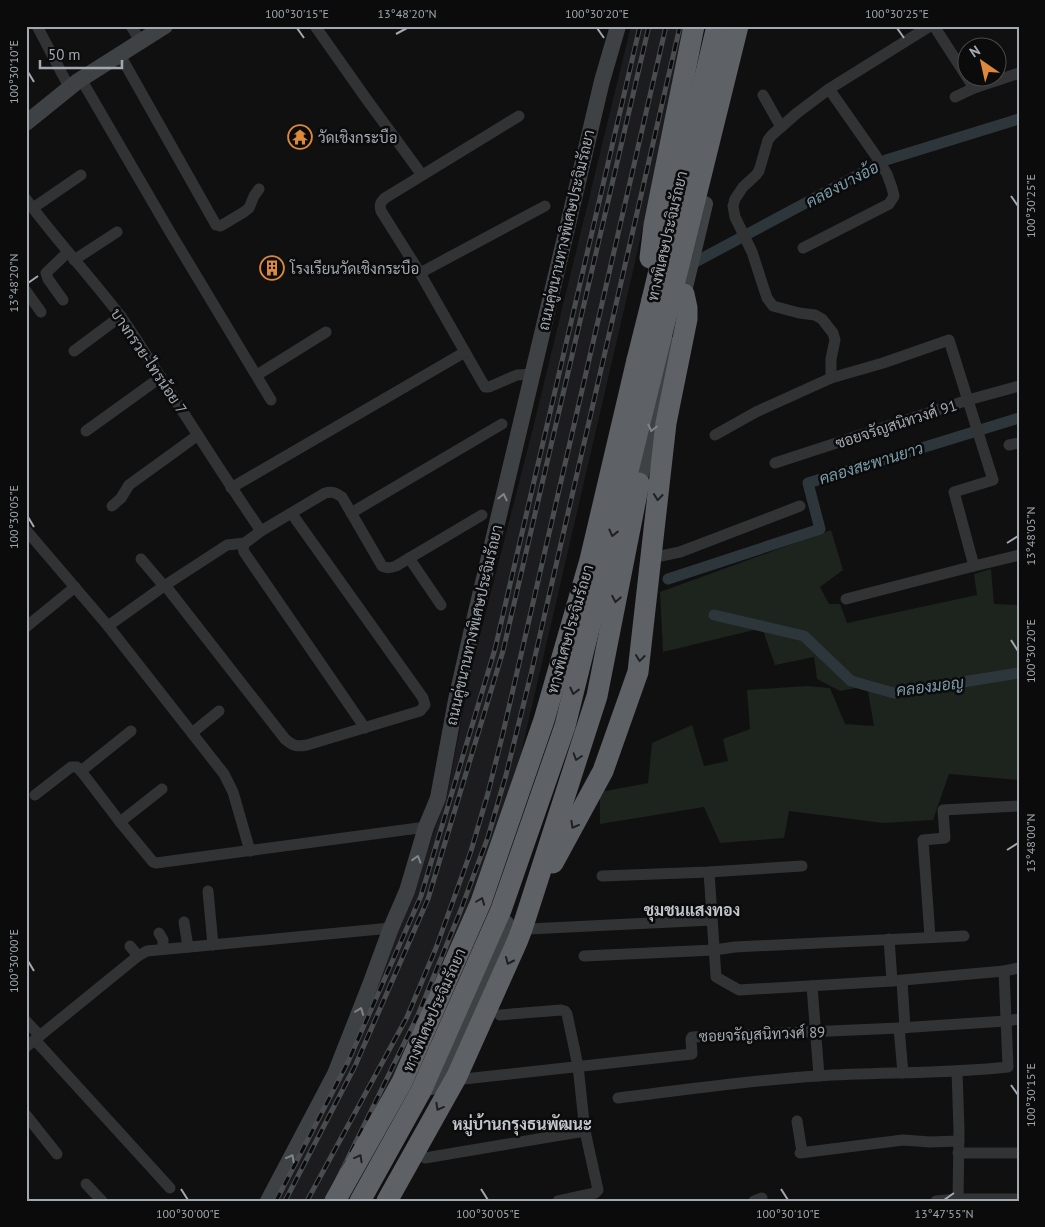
<svg xmlns="http://www.w3.org/2000/svg" width="1045" height="1227" font-family="'PT Sans',Sarabun,sans-serif">
<style>
.built{fill:#1c1c1e}
.green{fill:#1d231d}
.lines{fill:none;stroke-linecap:round;stroke-linejoin:round}
.canal{stroke:#2d363a;stroke-width:11}
.street{stroke:#313335;stroke-width:11}
.secondary{stroke:#3f4245;stroke-width:16}
.highway{stroke:#5e6166;stroke-width:21}
.rail-casing{stroke:#4a4d50;stroke-width:5}
.rail{stroke:#0b0b0c;stroke-width:3;stroke-dasharray:9;stroke-linecap:butt}
.highway-bridge{stroke:#5e6166;stroke-width:21}
.oneway{stroke:#7f858b}
.oneway2{stroke:#202022}
.ticks{fill:none;stroke:#a2a9b0;stroke-width:2}
.labels{text-anchor:middle;dominant-baseline:central;stroke-width:5;stroke-linejoin:round;paint-order:stroke}
.poi-label{font-size:15px;fill:#a2a9b0;stroke:#0b0b0c;text-anchor:start}
.street-label{font-size:15px;fill:#a2a9b0;stroke:#0b0b0c}
.water-label{font-size:16px;font-style:italic;fill:#7c9ca9;stroke:#0b0b0c}
.neighbourhood-label{font-size:16px;font-weight:bold;fill:#c3c7cd;stroke:#0b0b0c}
.neatline{fill:none;stroke:#a2a9b0;stroke-width:2}
.ticks-label{font-size:12px;text-anchor:middle;fill:#a2a9b0}
</style>
<rect width="100%" height="100%" fill="#101011"/>
<!-- built -->
<polygon class="built" points="631,26 688,26 633,271 512,792 442,979 330,1201 270,1201 403,917 447,795 471,670 533,428"/>
<!-- green -->
<polygon class="green" points="831,530 843,570 820,587 829,604 840,604 847,623 977,595 974,574 991,569 994,604 1019,605 1019,780 949,774 933,820 883,823 789,811 784,838 720,843 704,807 600,824 600,792 648,783 652,743 692,725 704,766 728,761 723,739 750,729 747,690 807,686 830,688 845,724 874,726 867,686 840,691 817,679 814,657 775,665 762,628 663,652 660,592"/>
<g class="lines">
<!-- canal -->
<g class="canal">
<polyline points="686,267 886,160 1019,119"/>
<polyline points="668,579 820,529 808,483 1019,418"/>
<polyline points="714,615 804,636 851,681 894,693 1019,673"/>
</g>
<!-- street -->
<g class="street">
<polyline points="37,26 69,87"/>
<polyline points="131,26 141,42"/>
<polyline points="315,26 365,97 422,175"/>
<polyline points="934,26 974,88 955,97"/>
<polyline points="120,55 216,225 220,226 224,224 244,212 249,208 254,196 259,189"/>
<polyline points="81,79 170,232 271,400"/>
<polyline points="974,88 1019,73"/>
<polyline points="763,95 781,127"/>
<path d="M26,199C56,240 91,277 122,318C135,336 147,356 159,375C193,427 226,480 261,531"/>
<polyline points="33,208 81,175"/>
<polyline points="803,248 889,204 894,196 892,188 887,174 876,156 829,89"/>
<polyline points="74,260 117,232"/>
<polyline points="420,273 545,206"/>
<polyline points="26,291 41,312"/>
<polyline points="63,300 48,279 46,273 68,252"/>
<polyline points="74,351 121,316"/>
<polyline points="465,352 485,387 489,387 517,375 532,374"/>
<polyline points="257,375 326,332"/>
<polyline points="831,378 831,359 835,340 833,333 822,319 815,315 799,313 773,306 767,298 752,252 735,217 733,206 735,199 743,187 756,175 759,171 768,140 772,135 797,113 829,89 930,26"/>
<polyline points="86,431 161,377"/>
<polyline points="715,435 756,412 831,378 883,363 949,340 993,480 954,492 974,566 1019,555"/>
<polyline points="1009,445 1019,443"/>
<polyline points="775,463 968,400 1019,386"/>
<path d="M231,488L465,352L420,273L381,211C379,204 381,202 385,198L519,116"/>
<polyline points="112,506 121,498 129,485 198,435"/>
<polyline points="351,513 502,424"/>
<polyline points="26,530 108,626 224,774 233,792 250,851"/>
<path d="M245,543L227,545L164,586L168,589L285,739C293,746 297,747 307,745L420,711L425,705L423,698L292,514"/>
<polyline points="409,558 441,605"/>
<polyline points="651,558 680,552 800,506"/>
<polyline points="846,599 974,566"/>
<polyline points="108,626 164,586 141,559"/>
<polyline points="26,627 75,587"/>
<path d="M365,728L244,552L243,547L245,543L261,531L325,493C333,491 336,493 342,497L382,566C387,569 391,568 396,566L482,515"/>
<polyline points="192,733 219,711"/>
<polyline points="81,771 131,731"/>
<polyline points="35,795 71,767 77,767 81,771 120,822 153,862 156,863 426,827"/>
<polyline points="120,822 162,789"/>
<polyline points="709,872 716,977 739,990 892,981 1004,971 1019,968"/>
<polyline points="602,876 709,872 802,866"/>
<polyline points="208,891 213,945"/>
<polyline points="184,922 188,947"/>
<polyline points="528,929 712,920"/>
<polyline points="159,933 163,940 163,949"/>
<polyline points="930,937 923,840 945,838 943,810 1019,806"/>
<polyline points="889,939 892,981"/>
<polyline points="130,946 138,956"/>
<polyline points="584,956 714,950 735,947 964,936"/>
<polyline points="902,981 905,1028"/>
<polyline points="812,986 819,1076"/>
<polyline points="500,1015 561,1010 565,1011 567,1014 578,1066 585,1131 598,1190 595,1193 558,1201"/>
<polyline points="26,1021 40,1036"/>
<polyline points="899,1028 903,1073"/>
<polyline points="35,1040 170,1188"/>
<polyline points="26,1047 138,956 147,951 391,928"/>
<polyline points="957,1071 959,1130 958,1201"/>
<polyline points="464,1079 692,1054 691,1039 692,1037 899,1028 1006,1021 1019,1019"/>
<path d="M618,1098C684,1090 751,1080 818,1076C881,1072 945,1074 1008,1067L1004,971"/>
<polyline points="26,1115 57,1154"/>
<polyline points="797,1121 802,1152"/>
<polyline points="800,1153 903,1140 930,1142 959,1141"/>
<polyline points="958,1153 1019,1153"/>
<polyline points="425,1158 585,1131"/>
<polyline points="86,1184 102,1201"/>
<polyline points="754,1201 762,1198"/>
<polyline points="936,1201 958,1199 1019,1199"/>
</g>
<!-- secondary -->
<g class="secondary">
<polyline points="26,123 78,81 165,26"/>
<polyline points="681,304 705,204"/>
<polyline points="629,488 639,483 672,345"/>
<polyline points="431,1087 441,1072 490,963 506,923"/>
<polyline points="268,1201 335,1074 370,985 391,928 407,891 426,827 438,798 456,700 472,629 602,81 618,26"/>
</g>
<!-- highway -->
<g class="highway">
<polyline points="637,360 652,300"/>
<polyline points="553,863 603,771 638,672 666,423 687,319 687,308 684,294"/>
<polyline points="387,1201 457,1076 517,942 522,929 597,696 639,483"/>
</g>
<!-- rail casing -->
<g class="rail-casing">
<g id="rail">
<polyline points="276,1201 348,1062 421,896 495,649 640,26"/>
<polyline points="285,1201 355,1066 428,899 503,651 649,26"/>
<polyline points="307,1201 407,1017 436,948 471,851 488,793 503,733 666,26"/>
<polyline points="327,1201 418,1015 460,912 488,837 506,775 531,674 680,26"/>
</g>
</g>
<!-- rail -->
<use href="#rail" class="rail"/>
<!-- highway-bridge -->
<g class="highway-bridge">
<polyline points="650,258 654,225 694,26"/>
<polyline points="652,300 717,26"/>
<polyline points="335,1201 402,1082 481,902 544,720 590,560 637,360"/>
<polyline points="360,1201 421,1091 501,910 565,726 738,26"/>
</g>
</g>
<!-- one-way arrows -->
<defs><path id="oneway-chevron" d="M-2-3.5L2.5 0L-2 3.5" fill="none" stroke-width="1.6" stroke-linecap="round" stroke-linejoin="round" transform="scale(1.25)"/></defs>
<g class="oneway">
<use href="#oneway-chevron" transform="translate(652 428) rotate(103)"/>
<use href="#oneway-chevron" transform="translate(503 497) rotate(-77)"/>
<use href="#oneway-chevron" transform="translate(417 859) rotate(-73)"/>
<use href="#oneway-chevron" transform="translate(360 1011) rotate(-69)"/>
<use href="#oneway-chevron" transform="translate(291 1158) rotate(-62)"/>
</g>
<g class="oneway2">
<use href="#oneway-chevron" transform="translate(658 497) rotate(96)"/>
<use href="#oneway-chevron" transform="translate(613 533) rotate(104)"/>
<use href="#oneway-chevron" transform="translate(616 599) rotate(101)"/>
<use href="#oneway-chevron" transform="translate(640 658) rotate(97)"/>
<use href="#oneway-chevron" transform="translate(574 691) rotate(104)"/>
<use href="#oneway-chevron" transform="translate(577 757) rotate(108)"/>
<use href="#oneway-chevron" transform="translate(574 825) rotate(119)"/>
<use href="#oneway-chevron" transform="translate(481 901) rotate(-69)"/>
<use href="#oneway-chevron" transform="translate(509 961) rotate(114)"/>
<use href="#oneway-chevron" transform="translate(439 1107) rotate(119)"/>
<use href="#oneway-chevron" transform="translate(359 1158) rotate(-61)"/>
</g>
<!-- ticks -->
<path class="ticks" d="M297,28L304,38M597,28L604,38M897,28L904,38M396,34L407,28M28,72L34,82M1011,196L1018,206M28,283L38,276M28,517L34,527M1007,543L1018,536M1011,640L1018,651M1007,850L1018,843M28,961L34,971M1011,1085L1018,1095M181,1189L188,1200M481,1189L488,1200M781,1189L788,1200M944,1200L954,1193"/>
<!-- icons -->
<defs>
<g id="temple-ring" transform="scale(1.25)"><circle r="9.5" fill="#0b0b0c" stroke="#dd893b" stroke-width="1.5"/><path d="M0-6L5-2H3V0L6.5 2.5H4V6H1.5V3h-3V6H-4V2.5H-6.5L-3 0V-2H-5Z" fill="#dd893b"/></g>
<g id="building-ring" transform="scale(1.25)"><circle r="9.5" fill="#0b0b0c" stroke="#dd893b" stroke-width="1.5"/><path d="M-4-6H4V6H1V3H-1V6H-4ZM-2.5-4.3h1.7v1.8h-1.7ZM.8-4.3h1.7v1.8H.8ZM-2.5-1h1.7V.8h-1.7ZM.8-1h1.7V.8H.8Z" fill="#dd893b"/></g>
</defs>
<g fill-rule="evenodd">
<use href="#temple-ring" x="300" y="137"/>
<use href="#building-ring" x="272" y="268"/>
</g>
<g class="labels">
<!-- poi labels -->
<g class="poi-label">
<text x="318" y="137">วัดเชิงกระบือ</text>
<text x="290" y="268">โรงเรียนวัดเชิงกระบือ</text>
</g>
<!-- street labels -->
<g class="street-label">
<text transform="translate(566 230) rotate(-77)">ถนนคู่ขนานทางพิเศษประจิมรัถยา</text>
<text transform="translate(667 236) rotate(-77)">ทางพิเศษประจิมรัถยา</text>
<text transform="translate(149 361) rotate(56)">บางกรวย-ไทรน้อย 7</text>
<text transform="translate(896 424) rotate(-18)">ซอยจรัญสนิทวงศ์ 91</text>
<text transform="translate(474 625) rotate(-77)">ถนนคู่ขนานทางพิเศษประจิมรัถยา</text>
<text transform="translate(570 629) rotate(-74)">ทางพิเศษประจิมรัถยา</text>
<text transform="translate(434 1010) rotate(-66)">ทางพิเศษประจิมรัถยา</text>
<text transform="translate(762 1034) rotate(-2)">ซอยจรัญสนิทวงศ์ 89</text>
</g>
<!-- water labels -->
<g class="water-label">
<text transform="translate(842 184) rotate(-28)">คลองบางอ้อ</text>
<text transform="translate(871 463) rotate(-17)">คลองสะพานยาว</text>
<text transform="translate(930 686) rotate(-7)">คลองมอญ</text>
</g>
<!-- neighbourhood labels -->
<g class="neighbourhood-label">
<text x="692" y="910">ชุมชนแสงทอง</text>
<text x="522" y="1124">หมู่บ้านกรุงธนพัฒนะ</text>
</g>
</g>
<!-- border -->
<rect width="1045" height="1227" fill="none" stroke="#0b0b0c" stroke-width="55"/>
<!-- north arrow -->
<g transform="translate(982 62) rotate(326)"><circle r="24" fill="#0b0b0c" stroke="#474a4e"/>
<path d="M0-4L9 19L0 12L-9 19Z" fill="#dd893b"/>
<text y="-8" font-size="14" font-weight="bold" text-anchor="middle" fill="#a2a9b0">N</text>
</g>
<!-- scale -->
<path d="M40 60v8h82v-8" fill="none" stroke="#a2a9b0" stroke-width="2.5"/>
<text x="48" y="60" font-size="15" fill="#a2a9b0" stroke="#0b0b0c" stroke-width="4" paint-order="stroke">50 m</text>
<rect x="28" y="28" width="990" height="1172" class="neatline"/>
<g class="ticks-label">
<text x="297" y="18">100°30'15"E</text>
<text x="407" y="18">13°48'20"N</text>
<text x="597" y="18">100°30'20"E</text>
<text x="897" y="18">100°30'25"E</text>
<text transform="translate(14 72) rotate(-90)" y="4">100°30'10"E</text>
<text transform="translate(1031 206) rotate(-90)" y="4">100°30'25"E</text>
<text transform="translate(14 283) rotate(-90)" y="4">13°48'20"N</text>
<text transform="translate(14 517) rotate(-90)" y="4">100°30'05"E</text>
<text transform="translate(1031 536) rotate(-90)" y="4">13°48'05"N</text>
<text transform="translate(1031 651) rotate(-90)" y="4">100°30'20"E</text>
<text transform="translate(1031 843) rotate(-90)" y="4">13°48'00"N</text>
<text transform="translate(14 961) rotate(-90)" y="4">100°30'00"E</text>
<text transform="translate(1031 1095) rotate(-90)" y="4">100°30'15"E</text>
<text x="188" y="1218">100°30'00"E</text>
<text x="488" y="1218">100°30'05"E</text>
<text x="788" y="1218">100°30'10"E</text>
<text x="944" y="1218">13°47'55"N</text>
</g>
</svg>
